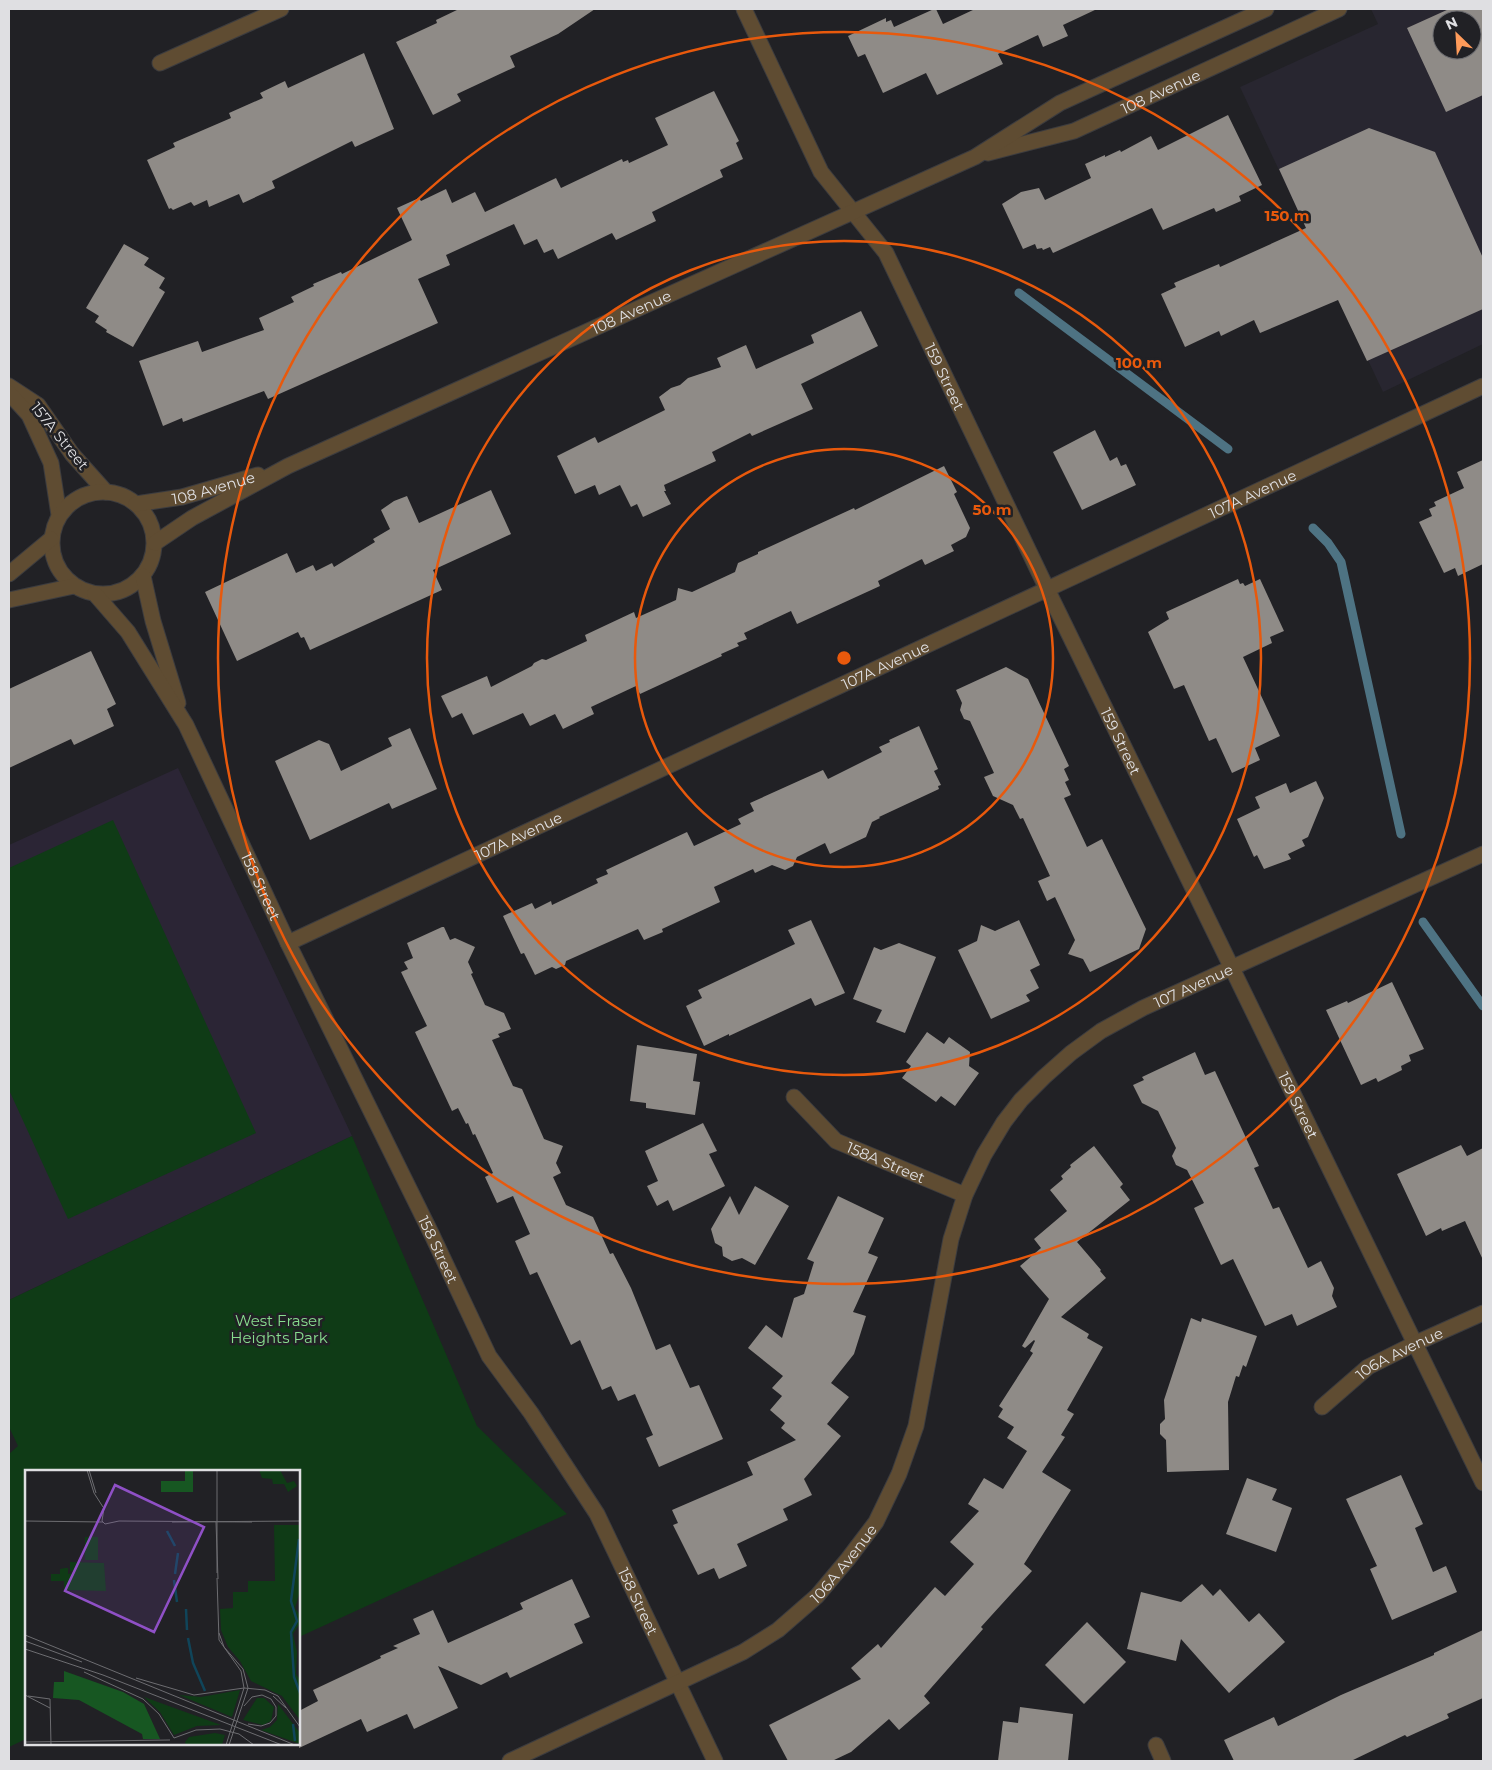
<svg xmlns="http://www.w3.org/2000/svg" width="1492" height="1770" font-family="Montserrat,sans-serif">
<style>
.built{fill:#282630;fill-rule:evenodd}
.education{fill:#2b2535}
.green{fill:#0f3b16}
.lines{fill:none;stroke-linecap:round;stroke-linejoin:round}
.stream{stroke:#4e7383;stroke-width:9}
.building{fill:#8f8b87;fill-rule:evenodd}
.minor-casing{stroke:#3c3c3f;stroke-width:17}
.minor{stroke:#5f4c32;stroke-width:15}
.ring{fill:none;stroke:#e8590c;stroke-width:2.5}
.labels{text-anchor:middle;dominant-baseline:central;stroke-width:5;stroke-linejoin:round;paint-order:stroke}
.street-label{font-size:15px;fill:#dfdfe2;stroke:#212125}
.park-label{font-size:15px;fill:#88dd8f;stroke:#212125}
.inset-river{fill:none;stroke:#10455a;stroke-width:2.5}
.inset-road{fill:none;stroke:#6d6d71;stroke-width:1}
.view{fill:#8f50c6;fill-opacity:0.15;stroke:#8f50c6;stroke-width:2.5}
.inset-edge{fill:none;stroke:#dfdfe2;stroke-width:2.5}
.centre{fill:#e8590c;stroke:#212125;stroke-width:2.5}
.ring-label{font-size:15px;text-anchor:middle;font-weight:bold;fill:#e8590c;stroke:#212125;stroke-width:5;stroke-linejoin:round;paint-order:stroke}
</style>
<rect width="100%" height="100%" fill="#212125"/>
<!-- built -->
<path class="built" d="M1371,9H1483V344L1383,392L1240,87L1378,24ZM1442,20H1472V50H1442Z"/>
<!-- education -->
<polygon class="education" points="178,768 352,1136 9,1300 9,845"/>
<!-- green -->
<g class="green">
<polygon points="113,820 256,1133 68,1219 9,1090 9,868"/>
<polygon points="352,1136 477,1426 567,1514 299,1637 299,1471 26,1471 26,1739 9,1747 9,1454 18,1446 9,1427 9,1300"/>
</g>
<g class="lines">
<!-- stream -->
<g class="stream">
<polyline points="1019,293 1228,449"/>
<polyline points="1313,528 1328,543 1341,562 1401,834"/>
<polyline points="1423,922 1483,1006"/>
</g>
</g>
<!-- building -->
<g class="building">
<polygon points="459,9 595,9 558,34 510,56 515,67 457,94 461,101 433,115 396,42 437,23 436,20"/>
<polygon points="934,9 936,9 943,24 975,9 1097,9 1063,25 1068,36 1043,47 1038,35 998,54 1003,64 937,95 926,73 883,93 865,54 858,57 848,36 886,18 886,22 891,20 894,27"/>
<path d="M1449,9H1483V95L1446,112L1407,28ZM1442,20H1472V50H1442Z"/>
<polygon points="364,53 394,129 355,147 352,141 272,181 275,188 243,203 239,194 209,207 207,200 194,206 191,202 173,210 171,208 169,209 147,160 175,147 173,143 231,118 229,113 263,98 260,93 285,81 288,88"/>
<polygon points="714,91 739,141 736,143 743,159 720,170 723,177 652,212 656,221 616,240 612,233 558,259 553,249 544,253 537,239 524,245 514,224 446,255 450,265 418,279 438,323 268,399 264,391 183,422 182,418 163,426 139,361 198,341 202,352 264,330 259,318 294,302 291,297 314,286 313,284 341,272 342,274 412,240 397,208 419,198 421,201 446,189 452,203 475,192 485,212 556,178 561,188 622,159 623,162 628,160 629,163 668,145 655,118"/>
<polygon points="1228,115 1262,185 1239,196 1241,201 1216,212 1214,208 1163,230 1152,208 1053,253 1050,247 1043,250 1042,248 1037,249 1035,244 1023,249 1002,204 1021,192 1039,188 1045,200 1091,178 1085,164 1105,155 1105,157 1120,150 1121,152 1151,136 1158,150"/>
<polygon points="1369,128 1435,152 1483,258 1483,309 1367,361 1338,300 1260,333 1254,320 1221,336 1219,331 1185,347 1161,294 1176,287 1174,283 1219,264 1220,267 1306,228 1279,169"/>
<polygon points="124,244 149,258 144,265 165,278 159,288 165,292 133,347 106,332 107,330 95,322 99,316 86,308"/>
<polygon points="861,311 878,346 801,384 813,409 752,436 750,433 712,452 716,461 664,485 666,491 664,491 671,504 643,517 637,504 631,507 620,485 599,495 595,485 575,494 557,456 595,437 598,443 665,410 659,397 671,388 680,385 688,378 721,367 717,358 746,345 756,369 814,343 811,335"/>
<polygon points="1095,430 1110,461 1117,457 1121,466 1126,464 1136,485 1082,510 1053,452"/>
<polygon points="1483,460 1483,564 1458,576 1455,568 1444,573 1419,522 1432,516 1429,509 1436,506 1434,502 1464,488 1457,472"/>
<polygon points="944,466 957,492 954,494 970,528 966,537 951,545 954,551 925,565 922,559 878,581 880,586 797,624 791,611 744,633 747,639 737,643 739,646 721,654 722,656 640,694 636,686 591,707 594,714 563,729 555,714 530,726 523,713 473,735 462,713 452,718 441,696 487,676 491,687 532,666 534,663 542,659 546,660 587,641 585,635 634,612 636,618 676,600 678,588 692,592 735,572 738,563 758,554 758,552 854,508 855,510"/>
<polygon points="491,490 511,534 433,570 442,590 310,650 304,637 301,638 298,632 237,661 205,592 287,553 296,573 313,565 316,571 332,563 334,567 375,542 373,539 390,529 381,510 394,501 407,496 419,523"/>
<polygon points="1238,579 1240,584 1243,583 1245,586 1260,579 1284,631 1270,637 1272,643 1243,657 1280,736 1255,748 1260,760 1232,773 1216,738 1209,741 1184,685 1174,689 1148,632 1169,619 1166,612"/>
<polygon points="91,651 116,704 107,709 114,726 74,745 71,739 9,768 9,689"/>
<polygon points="1006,667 1028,679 1069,766 1064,769 1069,780 1065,782 1071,795 1064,798 1087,847 1102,839 1146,929 1139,949 1090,972 1083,959 1068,954 1075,940 1055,897 1047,901 1038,881 1050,876 1023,818 1020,819 1013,805 993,796 984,777 994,773 970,721 964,719 960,710 962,703 956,690"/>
<polygon points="919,726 938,769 934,771 941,785 938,786 939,789 879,817 880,818 872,822 866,837 830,854 825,843 797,857 793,866 785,870 772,865 755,873 753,869 714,887 720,902 662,929 663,932 644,940 638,929 566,961 565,965 556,969 552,967 535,975 524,953 521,954 503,916 532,903 535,909 551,901 552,905 598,883 596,879 608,874 606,870 687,832 694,846 741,824 738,819 754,811 750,803 823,770 828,779 882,752 879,747 890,742 889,740"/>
<polygon points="410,728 437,789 392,809 389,803 310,840 275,761 319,740 329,744 341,771 392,746 388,738"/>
<polygon points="1316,781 1324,798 1308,837 1302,840 1305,846 1288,854 1291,859 1264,869 1257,855 1254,857 1237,819 1260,808 1255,797 1286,783 1290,793"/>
<polygon points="811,920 845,993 815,1006 811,998 729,1036 729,1034 704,1046 686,1006 702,998 698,990 795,944 788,930"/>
<polygon points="1019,920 1040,965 1030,970 1039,988 1026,995 1030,1001 991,1019 958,950 977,941 981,925 995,931"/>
<polygon points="442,927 444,927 450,940 455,938 475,947 468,962 473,973 471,974 485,1005 504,1013 511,1029 498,1034 500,1037 492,1040 513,1086 522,1089 544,1139 563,1146 556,1163 561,1173 553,1177 566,1205 593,1217 610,1254 613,1253 631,1288 656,1350 670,1344 690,1388 699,1385 723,1439 659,1467 646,1438 653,1435 635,1394 618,1401 611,1386 602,1390 580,1340 571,1345 537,1272 530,1275 515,1241 530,1234 513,1196 497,1203 485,1177 493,1173 475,1134 473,1135 468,1123 466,1124 458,1108 452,1111 415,1032 427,1026 401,972 408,969 404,962 413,958 407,943"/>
<polygon points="899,943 936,957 905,1033 876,1022 882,1010 853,999 874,947 881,950"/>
<polygon points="1392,982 1424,1049 1409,1055 1411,1061 1401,1066 1402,1070 1378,1082 1376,1078 1361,1085 1326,1010 1347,1001 1348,1003"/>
<polygon points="927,1032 944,1044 949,1037 970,1052 969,1066 979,1073 955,1106 941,1096 936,1102 902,1078 911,1066 906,1062"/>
<polygon points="637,1045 697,1054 693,1081 700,1082 695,1115 646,1108 646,1103 630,1101"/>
<polygon points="1195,1052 1205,1075 1215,1071 1259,1166 1254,1168 1273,1209 1279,1207 1308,1268 1321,1261 1334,1288 1332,1296 1337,1307 1297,1326 1292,1314 1265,1326 1233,1259 1221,1265 1194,1208 1204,1203 1187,1170 1176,1165 1172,1156 1176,1148 1158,1111 1142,1103 1133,1085 1144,1080 1142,1077"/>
<polygon points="703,1123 717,1151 709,1154 725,1186 673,1211 668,1200 657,1206 647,1186 658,1181 645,1151"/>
<polygon points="1461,1145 1467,1156 1483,1148 1483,1260 1465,1221 1442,1231 1441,1228 1426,1236 1397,1174"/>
<polygon points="1094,1146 1123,1184 1120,1187 1130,1200 1077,1242 1101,1270 1100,1271 1106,1278 1061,1317 1089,1334 1087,1338 1103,1347 1067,1410 1074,1414 1061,1435 1065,1437 1042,1472 1071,1490 1024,1564 1032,1571 981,1627 983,1629 924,1696 930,1703 899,1730 889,1719 851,1752 832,1761 788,1761 769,1725 861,1679 851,1668 878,1644 881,1648 935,1587 945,1596 974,1564 950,1542 979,1511 968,1504 984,1478 1003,1489 1027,1451 1007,1438 1014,1427 998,1417 1003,1409 999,1406 1033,1353 1030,1351 1035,1341 1034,1340 1025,1348 1022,1346 1049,1299 1020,1266 1041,1248 1034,1239 1067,1211 1050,1190 1063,1179 1061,1176 1071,1167 1070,1165"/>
<polygon points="755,1186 789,1206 755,1265 742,1258 732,1261 723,1256 722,1247 715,1243 711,1229 730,1196 739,1215"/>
<polygon points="838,1196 884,1218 868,1253 878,1257 853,1312 866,1316 854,1354 831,1383 849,1397 827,1424 841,1436 804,1479 812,1495 783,1509 788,1520 737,1544 747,1566 719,1579 714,1568 698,1575 673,1525 678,1523 672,1510 753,1475 747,1462 796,1440 781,1428 785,1423 770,1410 782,1396 772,1388 783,1376 748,1348 766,1325 782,1338 794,1298 804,1294 814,1262 807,1259"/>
<polygon points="1191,1318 1201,1322 1202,1318 1257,1336 1246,1367 1243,1365 1239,1377 1236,1376 1228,1402 1229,1470 1167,1472 1166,1440 1160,1434 1160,1424 1165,1419 1164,1400"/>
<polygon points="1401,1475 1423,1524 1415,1528 1433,1572 1446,1566 1457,1592 1392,1620 1370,1569 1377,1566 1346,1499"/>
<polygon points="1247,1478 1277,1489 1272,1500 1292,1508 1276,1552 1226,1534"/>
<polygon points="572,1579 590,1617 574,1624 583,1643 510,1678 507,1672 481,1685 438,1666 458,1708 414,1729 407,1714 367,1732 361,1719 299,1748 299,1711 318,1701 313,1690 381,1658 380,1656 398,1648 393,1646 420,1634 413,1619 433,1610 448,1643 523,1609 520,1603"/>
<polygon points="1202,1584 1213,1596 1220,1589 1249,1622 1259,1613 1285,1642 1229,1693 1181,1639 1176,1661 1127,1649 1141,1592 1181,1602"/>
<polygon points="1087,1622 1126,1662 1084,1704 1045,1665"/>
<polygon points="1483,1630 1483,1698 1447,1714 1449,1718 1407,1737 1405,1735 1351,1761 1234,1761 1224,1740 1274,1717 1278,1726 1341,1695 1434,1655 1434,1653"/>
<polygon points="1020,1707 1073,1714 1068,1761 998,1761 1003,1721 1018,1723"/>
</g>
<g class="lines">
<!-- minor casing -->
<g class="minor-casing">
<g id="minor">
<path id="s1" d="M744,9L821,172L886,253L1047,589L1483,1483"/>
<polyline points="160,63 281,9"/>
<path id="s2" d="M988,153L1074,131L1339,9"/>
<polyline points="9,386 38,405 72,454 106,492"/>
<polyline points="9,393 29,415 51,463 59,515"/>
<circle cx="103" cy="543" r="51"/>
<path id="s3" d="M136,504L182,497L258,475"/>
<path id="s4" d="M155,543L192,518L288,466L975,157L1060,103L1266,9"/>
<polyline points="9,574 51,539"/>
<polyline points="143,576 153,621 178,703"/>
<path id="s5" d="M95,594L128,632L186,725L288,943L432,1235L489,1356L531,1413L597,1514L715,1761"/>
<polyline points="9,600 74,586"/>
<path id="s6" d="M288,943L1483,386"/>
<path id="s7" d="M794,1097L836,1141L965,1195"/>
<path id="s8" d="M1322,1407L1368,1367L1416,1343L1483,1313"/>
<polyline points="1156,1745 1163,1761"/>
<path id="s9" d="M510,1761L743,1652L778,1630L817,1596L848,1559L876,1522L899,1474L916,1426L951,1239L965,1195L984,1155L1004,1122L1021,1100L1044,1077L1071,1053L1101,1031L1143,1008L1483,854"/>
</g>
</g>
<!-- minor -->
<use href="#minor" class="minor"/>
</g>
<!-- distance rings -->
<g class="ring">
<circle cx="844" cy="658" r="209"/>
<circle cx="844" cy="658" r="417"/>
<circle cx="844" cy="658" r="626"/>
</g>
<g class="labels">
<!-- street labels -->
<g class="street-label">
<text stroke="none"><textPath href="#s2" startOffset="184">108 Avenue</textPath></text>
<text stroke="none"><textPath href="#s4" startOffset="530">108 Avenue</textPath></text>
<text stroke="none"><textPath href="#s1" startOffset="421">159 Street</textPath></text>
<text transform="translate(60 436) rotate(51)">157A Street</text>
<text stroke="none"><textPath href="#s3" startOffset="79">108 Avenue</textPath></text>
<text stroke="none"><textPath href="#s6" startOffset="1064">107A Avenue</textPath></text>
<text stroke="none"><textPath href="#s6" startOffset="659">107A Avenue</textPath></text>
<text stroke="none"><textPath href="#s1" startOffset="826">159 Street</textPath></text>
<text stroke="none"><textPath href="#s6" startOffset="254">107A Avenue</textPath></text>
<text stroke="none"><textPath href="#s5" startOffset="338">158 Street</textPath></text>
<text stroke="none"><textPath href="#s9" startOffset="1105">107 Avenue</textPath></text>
<text stroke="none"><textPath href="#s1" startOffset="1231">159 Street</textPath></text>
<text stroke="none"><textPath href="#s7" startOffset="115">158A Street</textPath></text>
<text stroke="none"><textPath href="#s5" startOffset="742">158 Street</textPath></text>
<text stroke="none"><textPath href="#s8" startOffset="95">106A Avenue</textPath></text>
<text stroke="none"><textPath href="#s9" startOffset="392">106A Avenue</textPath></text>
<text stroke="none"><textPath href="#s5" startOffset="1148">158 Street</textPath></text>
</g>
<!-- park labels -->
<g class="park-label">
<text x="279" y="1320">West Fraser<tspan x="279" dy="17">Heights Park</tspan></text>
</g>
</g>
<!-- overview -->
<g transform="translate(25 1470)">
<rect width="275" height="275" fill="#212125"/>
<path d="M234,0H255L262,13L269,11L272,16L263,22L259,14H248L247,9L237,8ZM249,55H275V121L270,138L275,145V153L268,164L272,182L271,204L275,210V250L257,226L226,211L215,191L203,177L196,160L195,139L208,138V122H223V111H250ZM60,67H73V90H60ZM45,92L79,93L81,121L39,120V111H26V104H35V99L40,98H43V104L50,102L45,101ZM215,220L207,247L154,225L176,227ZM119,227L196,255L172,256L149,265L135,242ZM232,228H239L249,237L246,251L238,255L218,250ZM253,234L275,263V274L236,260L245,257L252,250ZM190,263L200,265L197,275H161L160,272L164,267Z" fill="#0f3b16"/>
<path d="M160,0H168V22H136V11H160ZM39,201L98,222L119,234L135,269H118L117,264L54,230L28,228L29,212H39Z" fill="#175722"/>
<path class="inset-river" d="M142,61L150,76M274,69L266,131L272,151L266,162L269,207L275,223M150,104L153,83M149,110L152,132M161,139L162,160M163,168L168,193L180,221M268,254L270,271"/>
<path class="inset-road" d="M62,0L69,23L78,37M64,0L71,23M192,0V103M79,38L77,51L80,54L94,51L227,52M0,51L78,52M147,52L275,51M191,52L193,109M192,108L194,170L216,201L219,218M194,163L199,177L218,199L223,218M0,165L270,275M0,171L57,192M0,179L78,205L257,275M59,202L118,229L134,244L149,268L171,260L195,259L214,264L229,275M111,208L169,225L219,218M0,225L25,238M3,226L25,229L26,275M248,226L261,238M219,236L227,227L237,225L246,229L251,237V246L245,253L236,256L223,254M0,272L145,270M0,275H17M201,275L219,218L240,220L253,226L275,257M204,275L223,218"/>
<path class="view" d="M90,15L179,57L129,162L40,121Z"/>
<rect width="275" height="275" class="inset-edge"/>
</g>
<circle cx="844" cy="658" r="8" class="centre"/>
<g class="ring-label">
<text x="1287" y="221">150 m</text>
<text x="1139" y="368">100 m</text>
<text x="992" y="515">50 m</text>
</g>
<!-- border -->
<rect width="1492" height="1770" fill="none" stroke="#dfdfe2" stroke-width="20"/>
<!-- north arrow -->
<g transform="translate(1457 35) rotate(335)"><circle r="24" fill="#212125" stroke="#6d6d71"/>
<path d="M0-4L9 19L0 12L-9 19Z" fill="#ff9b5a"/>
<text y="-8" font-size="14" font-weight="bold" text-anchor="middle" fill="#dfdfe2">N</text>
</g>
</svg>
